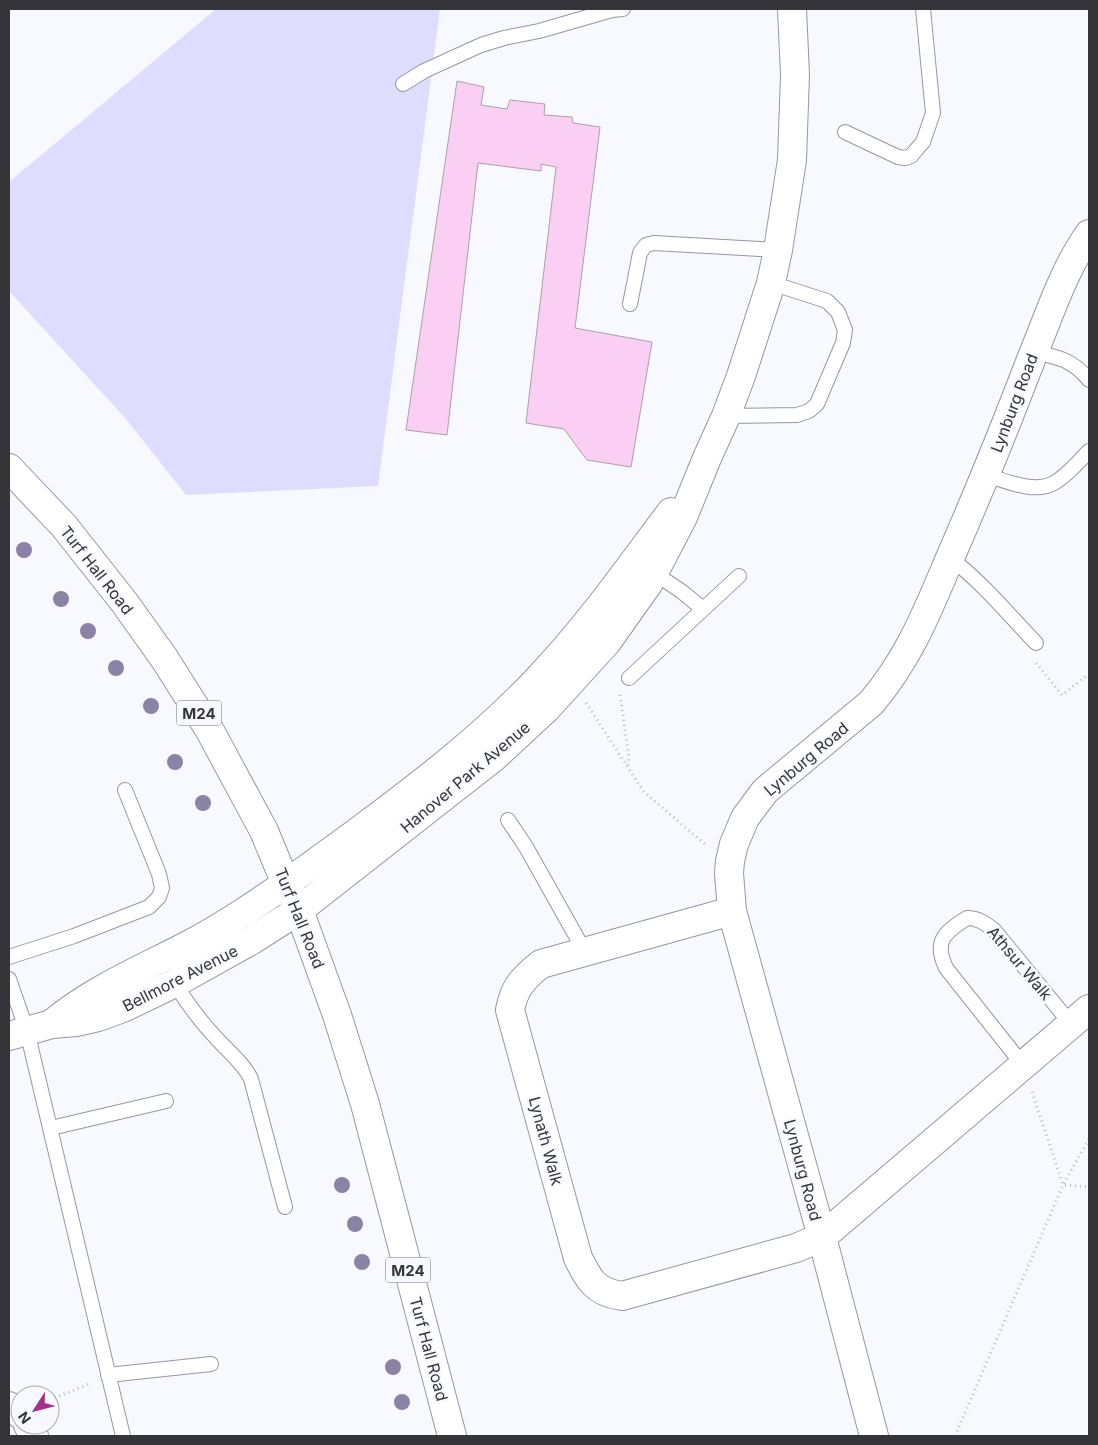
<svg xmlns="http://www.w3.org/2000/svg" width="1098" height="1445" font-family="Inter,sans-serif">
<style>
.pitch{fill:#dfddfe}
.building{fill:#fbcff4;stroke:#aaa0a8}
.lines{fill:none;stroke-linecap:round;stroke-linejoin:round}
.lane-casing{stroke:#9796a2;stroke-width:16}
.street-casing{stroke:#9796a2;stroke-width:30}
.secondary-casing{stroke:#9796a2;stroke-width:30}
.primary-casing{stroke:#9796a2;stroke-width:30}
.path{stroke:#babac0;stroke-width:3;stroke-dasharray:1 4;stroke-linecap:butt}
.lane{stroke:#fff;stroke-width:14}
.street{stroke:#fff;stroke-width:28}
.secondary{stroke:#fff;stroke-width:28}
.primary{stroke:#fff;stroke-width:28}
.tree{fill:#8a83a6}
.labels{text-anchor:middle;dominant-baseline:central;stroke-width:5;stroke-linejoin:round;paint-order:stroke}
.shield{fill:#f8f8ff;stroke:#707074;stroke-width:1}
.shield-label{font-size:15px;font-weight:bold;fill:#353539}
.street-label{font-size:16px;fill:#353539;stroke:#f8f8ff}
</style>
<rect width="100%" height="100%" fill="#f8f8ff"/>
<!-- pitch -->
<polygon class="pitch" points="216,9 440,9 378,486 186,495 126,419 9,291 9,182"/>
<!-- building -->
<polygon class="building" points="457,81 484,87 481,105 507,109 510,100 545,104 544,115 572,117 573,123 600,127 575,328 652,342 631,467 587,460 564,429 526,423 556,167 541,164 541,171 478,163 447,435 406,430"/>
<g class="lines">
<!-- lane casing -->
<g class="lane-casing">
<g id="lane">
<polyline points="403,84 424,71 481,45 504,38 539,31 612,10 623,9"/>
<polyline points="845,132 898,157 905,158 911,156 916,150 923,142 933,113 923,9"/>
<polyline points="630,304 640,253 646,245 654,243 778,250"/>
<path d="M1034,352C1058,357 1073,360 1089,380"/>
<polyline points="726,416 797,415 809,411 817,404 843,343 845,330 838,312 827,301 771,283"/>
<path d="M986,475C1006,481 1034,494 1054,483C1068,475 1078,462 1089,451"/>
<path d="M950,558C982,582 1008,614 1036,643"/>
<polyline points="654,573 681,591 703,609"/>
<polyline points="629,678 739,576"/>
<polyline points="508,820 526,847 585,952"/>
<polyline points="9,957 74,936 149,907 159,897 162,888 159,874 125,790"/>
<polyline points="9,979 27,1031 123,1436"/>
<path d="M175,983C187,1004 201,1022 218,1040C229,1052 244,1064 251,1079L285,1207"/>
<path d="M1023,1065L946,968C933,941 945,932 967,918C978,918 985,923 994,930L1071,1024"/>
<polyline points="51,1128 166,1101"/>
<polyline points="108,1375 211,1364"/>
</g>
</g>
<!-- street casing -->
<g class="street-casing">
<g id="street">
<path d="M732,911L541,964C523,978 514,988 510,1010L578,1258C589,1280 595,1292 622,1296L796,1248L822,1237L1089,1009"/>
<polyline points="9,1406 20,1414"/>
<polyline points="28,1425 34,1436"/>
<path d="M874,1436L822,1237L732,911L729,873L730,861L734,844L745,818L765,791L871,703C911,656 929,607 953,551C981,487 1007,422 1032,357C1049,316 1063,271 1089,234"/>
</g>
</g>
<!-- secondary casing -->
<g class="secondary-casing">
<g id="secondary">
<path d="M54,1022C95,988 145,968 192,943C209,934 227,923 244,912C284,886 322,858 360,830C422,784 484,736 537,680C587,628 628,569 671,512"/>
<polyline points="9,1036 52,1024 76,1022 98,1017 123,1008 175,983 252,940 299,910 493,758 546,709 607,642 648,584 683,517 707,458 726,416 741,376 771,283 778,250 792,160 795,75 792,9"/>
</g>
</g>
<!-- primary casing -->
<g class="primary-casing">
<polyline id="primary" points="9,468 64,526 124,602 164,658 209,729 264,831 286,884 299,910 337,1015 365,1104 452,1436"/>
</g>
<!-- path -->
<g class="path">
<polyline points="1036,663 1062,695 1089,674"/>
<polyline points="620,695 629,757 628,765"/>
<polyline points="586,703 644,792 707,846"/>
<polyline points="1032,1092 1063,1185 1089,1187"/>
<polyline points="50,1400 91,1383"/>
<polyline points="955,1436 1063,1185 1089,1139"/>
</g>
<!-- lane -->
<use href="#lane" class="lane"/>
<!-- street -->
<use href="#street" class="street"/>
<!-- secondary -->
<use href="#secondary" class="secondary"/>
<!-- primary -->
<use href="#primary" class="primary"/>
</g>
<!-- trees -->
<g class="tree">
<circle cx="24" cy="550" r="8"/>
<circle cx="61" cy="599" r="8"/>
<circle cx="88" cy="631" r="8"/>
<circle cx="116" cy="668" r="8"/>
<circle cx="151" cy="706" r="8"/>
<circle cx="175" cy="762" r="8"/>
<circle cx="203" cy="803" r="8"/>
<circle cx="342" cy="1185" r="8"/>
<circle cx="355" cy="1224" r="8"/>
<circle cx="362" cy="1262" r="8"/>
<circle cx="393" cy="1367" r="8"/>
<circle cx="402" cy="1402" r="8"/>
</g>
<g class="labels">
<!-- shield labels -->
<g class="shield">
<rect x="176.5" y="700.5" width="45" height="25" rx="4"/>
<rect x="385.5" y="1257.5" width="45" height="25" rx="4"/>
</g>
<g class="shield-label">
<text x="199" y="713">M24</text>
<text x="408" y="1270">M24</text>
</g>
<!-- street labels -->
<g class="street-label">
<text transform="translate(1014 403) rotate(-69)">Lynburg Road</text>
<text transform="translate(97 570) rotate(52)">Turf Hall Road</text>
<text transform="translate(806 759) rotate(-40)">Lynburg Road</text>
<text transform="translate(465 777) rotate(-40)">Hanover Park Avenue</text>
<text transform="translate(300 918) rotate(68)">Turf Hall Road</text>
<text transform="translate(1020 963) rotate(50)">Athsur Walk</text>
<text transform="translate(180 978) rotate(-27)">Bellmore Avenue</text>
<text transform="translate(546 1141) rotate(75)">Lynath Walk</text>
<text transform="translate(803 1170) rotate(75)">Lynburg Road</text>
<text transform="translate(429 1349) rotate(75)">Turf Hall Road</text>
</g>
</g>
<!-- border -->
<rect width="1098" height="1445" fill="none" stroke="#353539" stroke-width="20"/>
<!-- north arrow -->
<g transform="translate(35 1410) rotate(234)"><circle r="24" fill="#f8f8ff" stroke="#aaaab0"/>
<path d="M0-4L9 19L0 12L-9 19Z" fill="#a4308a"/>
<text y="-8" font-size="14" font-weight="bold" text-anchor="middle" fill="#353539">N</text>
</g>
</svg>
